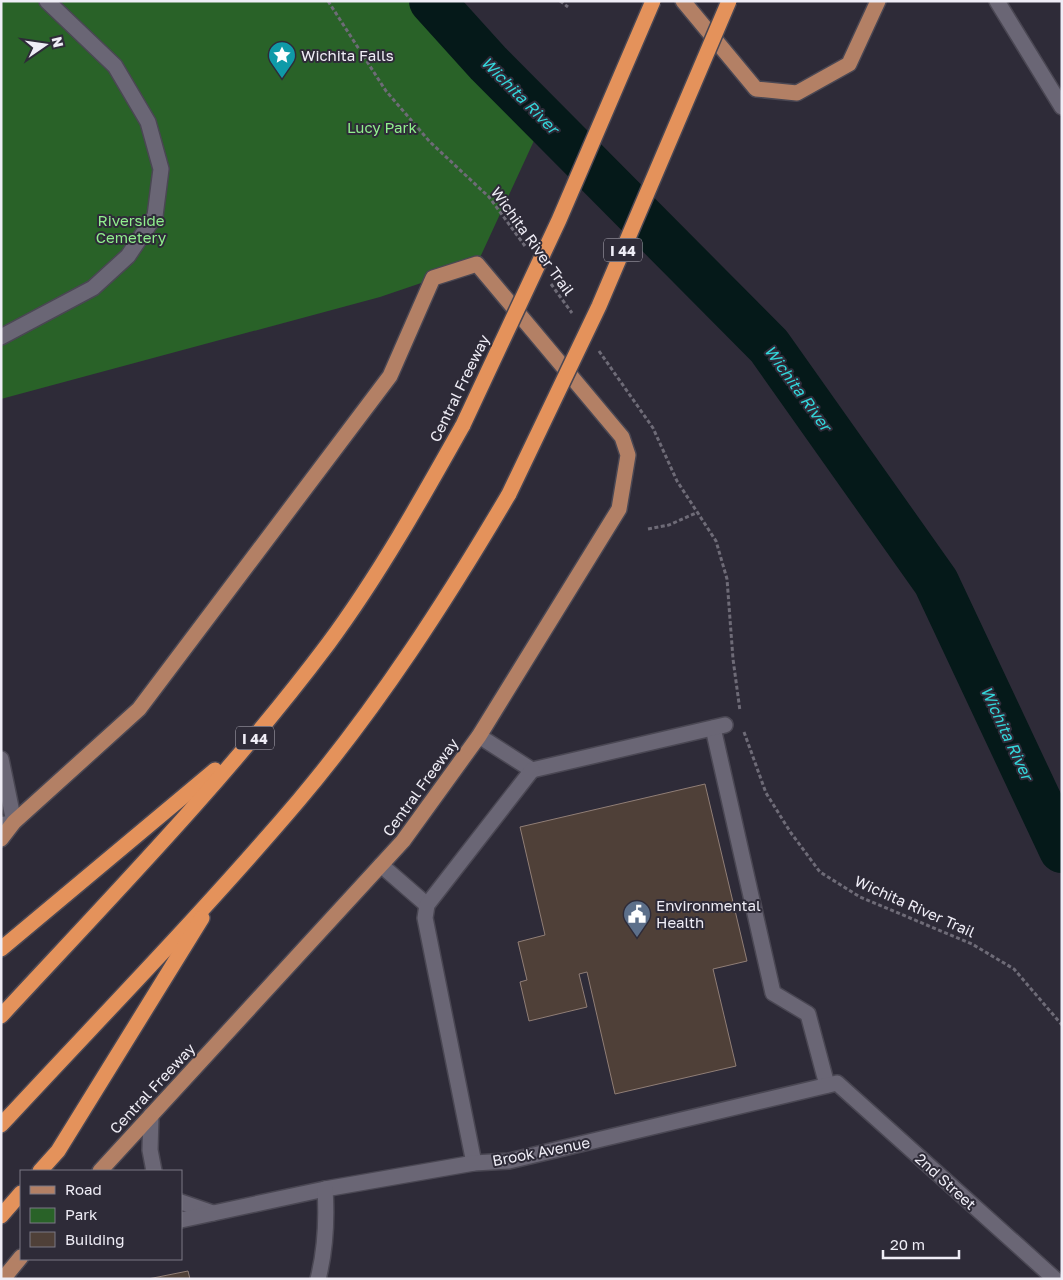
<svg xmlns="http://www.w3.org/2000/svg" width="1063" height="1280" font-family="'Golos Text',sans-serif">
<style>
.green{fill:#296228}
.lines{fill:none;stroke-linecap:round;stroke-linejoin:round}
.river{stroke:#051919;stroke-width:46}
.building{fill:#4f4038;stroke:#907e76}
.minor-casing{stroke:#4a4753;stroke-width:18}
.major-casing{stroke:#4a4753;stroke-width:18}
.highway-casing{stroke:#4a4753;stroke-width:18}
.path{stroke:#6e6b77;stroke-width:3;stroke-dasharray:4 2.5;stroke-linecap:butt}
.minor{stroke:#6a6675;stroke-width:15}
.major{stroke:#b38065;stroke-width:15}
.highway{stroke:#e4925b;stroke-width:15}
.highway-bridge-casing{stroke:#4a4753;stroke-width:18;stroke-linecap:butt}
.highway-bridge{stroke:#e4925b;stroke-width:15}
.labels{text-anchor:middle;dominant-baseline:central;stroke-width:4;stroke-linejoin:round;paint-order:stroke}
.shield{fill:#2e2b38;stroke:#b5b3bd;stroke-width:1}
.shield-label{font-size:14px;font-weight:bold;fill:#efedf6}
.poi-label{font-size:15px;fill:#efedf6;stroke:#2e2b38;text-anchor:start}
.park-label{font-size:15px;fill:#91ef8e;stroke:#2e2b38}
.street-label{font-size:15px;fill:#efedf6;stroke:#2e2b38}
.water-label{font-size:16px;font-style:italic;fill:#34d7db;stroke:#2e2b38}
</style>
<rect width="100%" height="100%" fill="#2e2b38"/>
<!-- green -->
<polygon class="green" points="1,1 432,1 488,63 544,119 477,264 380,297 1,399"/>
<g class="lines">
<!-- river -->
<polyline class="river" points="432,1 488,63 769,346 936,582 1062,850"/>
</g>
<!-- building -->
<g class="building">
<polygon points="705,784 747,961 713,969 736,1066 615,1094 587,972 579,974 587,1007 529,1021 520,982 527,980 518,942 545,935 520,827"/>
<polygon points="188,1271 190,1279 148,1279"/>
</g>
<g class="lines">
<!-- minor casing -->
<g class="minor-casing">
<g id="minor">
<polyline points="997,1 1062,107"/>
<polyline points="1,337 93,288 128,256 155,216 161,169 148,122 115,66 47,1"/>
<polyline points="713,728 773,993 808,1014 827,1085"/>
<polyline points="479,736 532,770 725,725"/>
<polyline points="1,759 14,822 1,825"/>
<polyline points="381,865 427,905"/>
<polyline points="151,1115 150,1150 154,1171"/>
<polyline points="474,1163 425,918 427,905 532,770"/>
<polyline points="181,1202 213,1213"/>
<polyline points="181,1220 325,1189 474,1163 509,1161 837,1083 1055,1279"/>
<path d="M318,1279C326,1248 327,1220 325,1189"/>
</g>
</g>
<!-- major casing -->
<g class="major-casing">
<g id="major">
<polyline points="683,1 756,89 797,93 849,64 878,1"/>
<polyline points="1,839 14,822 139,709 390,376 433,278 477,264 622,437 628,455 619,509 479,736 403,841 100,1171"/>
<polyline points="3,1279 21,1257"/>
</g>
</g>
<!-- highway casing -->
<g class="highway-casing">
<g id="highway">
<polyline points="1,949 215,770"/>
<path d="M1,1016C113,895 229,776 328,644C379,575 421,500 463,425"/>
<path d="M1,1125C101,1017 204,912 299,800C379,705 446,601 509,494"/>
<polyline points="40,1171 58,1151 202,918"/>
<polyline points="1,1216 21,1193"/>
</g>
</g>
<!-- path -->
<g class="path">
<polyline points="328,1 386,91 430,142 489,197 525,246"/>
<polyline points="560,1 568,7"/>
<polyline points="551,284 572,313"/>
<polyline points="599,351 653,428 677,481 716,541 727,579 733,659 740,711"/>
<polyline points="648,529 669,525 696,513"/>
<polyline points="744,732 766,793 791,833 820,872 860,897 972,944 1014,969 1062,1025"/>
</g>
<!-- minor -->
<use href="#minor" class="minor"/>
<!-- major -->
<use href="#major" class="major"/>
<!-- highway -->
<use href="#highway" class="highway"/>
<!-- highway-bridge casing -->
<g class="highway-bridge-casing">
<g id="highway-bridge">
<polyline points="463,425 559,220 653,1"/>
<polyline points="509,494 599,306 729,1"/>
</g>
</g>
<!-- highway-bridge -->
<use href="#highway-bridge" class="highway-bridge"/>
</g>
<!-- icons -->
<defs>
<g id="sight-pin" transform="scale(1.4375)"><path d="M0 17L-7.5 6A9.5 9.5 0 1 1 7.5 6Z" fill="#0f9aa8" stroke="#2e2b38"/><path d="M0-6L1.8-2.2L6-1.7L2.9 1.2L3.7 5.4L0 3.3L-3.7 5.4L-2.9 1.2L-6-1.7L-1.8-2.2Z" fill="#fff"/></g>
<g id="civic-pin" transform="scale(1.4375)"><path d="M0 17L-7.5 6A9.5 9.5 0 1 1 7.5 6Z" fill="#5c6f8a" stroke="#2e2b38"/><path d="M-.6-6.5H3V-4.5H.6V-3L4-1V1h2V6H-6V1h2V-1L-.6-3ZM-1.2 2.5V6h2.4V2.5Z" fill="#fff"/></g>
</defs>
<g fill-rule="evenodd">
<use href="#sight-pin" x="282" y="55"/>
<use href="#civic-pin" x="637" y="914"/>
</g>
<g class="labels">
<!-- shield labels -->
<g class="shield">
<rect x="604" y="238.5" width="38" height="23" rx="4"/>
<rect x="236" y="726.5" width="38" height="23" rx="4"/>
</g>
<g class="shield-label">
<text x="623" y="250">I 44</text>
<text x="255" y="738">I 44</text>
</g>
<!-- poi labels -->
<g class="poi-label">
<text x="301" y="55">Wichita Falls</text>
<text x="656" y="905">Environmental<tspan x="656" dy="17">Health</tspan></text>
</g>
<!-- park labels -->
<g class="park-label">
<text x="382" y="127">Lucy Park</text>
<text x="131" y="220">Riverside<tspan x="131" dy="17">Cemetery</tspan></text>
</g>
<!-- street labels -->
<g class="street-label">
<text transform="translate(533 241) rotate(54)">Wichita River Trail</text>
<text transform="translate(459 388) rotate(-64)">Central Freeway</text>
<text transform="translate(420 787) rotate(-54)">Central Freeway</text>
<text transform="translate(915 906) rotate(24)">Wichita River Trail</text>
<text transform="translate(152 1088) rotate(-47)">Central Freeway</text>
<text transform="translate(541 1151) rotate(-11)">Brook Avenue</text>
<text transform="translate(946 1181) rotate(42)">2nd Street</text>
</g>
<!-- water labels -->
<g class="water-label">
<text transform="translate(520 95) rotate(45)">Wichita River</text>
<text transform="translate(798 388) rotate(54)">Wichita River</text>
<text transform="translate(1007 733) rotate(65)">Wichita River</text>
</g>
</g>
<!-- border -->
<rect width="1063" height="1280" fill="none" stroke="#efedf6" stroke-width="5"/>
<!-- legend -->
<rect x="20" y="1170" width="162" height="90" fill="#2e2b38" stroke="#7b7984"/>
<rect x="30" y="1186" width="25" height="8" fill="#b38065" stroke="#7b7984"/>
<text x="65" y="1195" font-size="15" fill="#efedf6">Road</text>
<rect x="30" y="1208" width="25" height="15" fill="#296228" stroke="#7b7984"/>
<text x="65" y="1220" font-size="15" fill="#efedf6">Park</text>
<rect x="30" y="1232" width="25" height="15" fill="#4f4038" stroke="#7b7984"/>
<text x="65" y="1245" font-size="15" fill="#efedf6">Building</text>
<!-- north arrow -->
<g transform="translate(45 45) rotate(77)" stroke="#2e2b38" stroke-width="4" paint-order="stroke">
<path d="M0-4L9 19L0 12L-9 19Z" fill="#efedf6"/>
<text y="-8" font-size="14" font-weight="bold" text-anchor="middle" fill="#efedf6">N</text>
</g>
<!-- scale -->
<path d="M883 1250v8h76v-8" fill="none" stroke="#efedf6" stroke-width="2.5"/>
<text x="890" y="1250" font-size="15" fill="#efedf6" stroke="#2e2b38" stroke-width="4" paint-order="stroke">20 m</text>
</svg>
